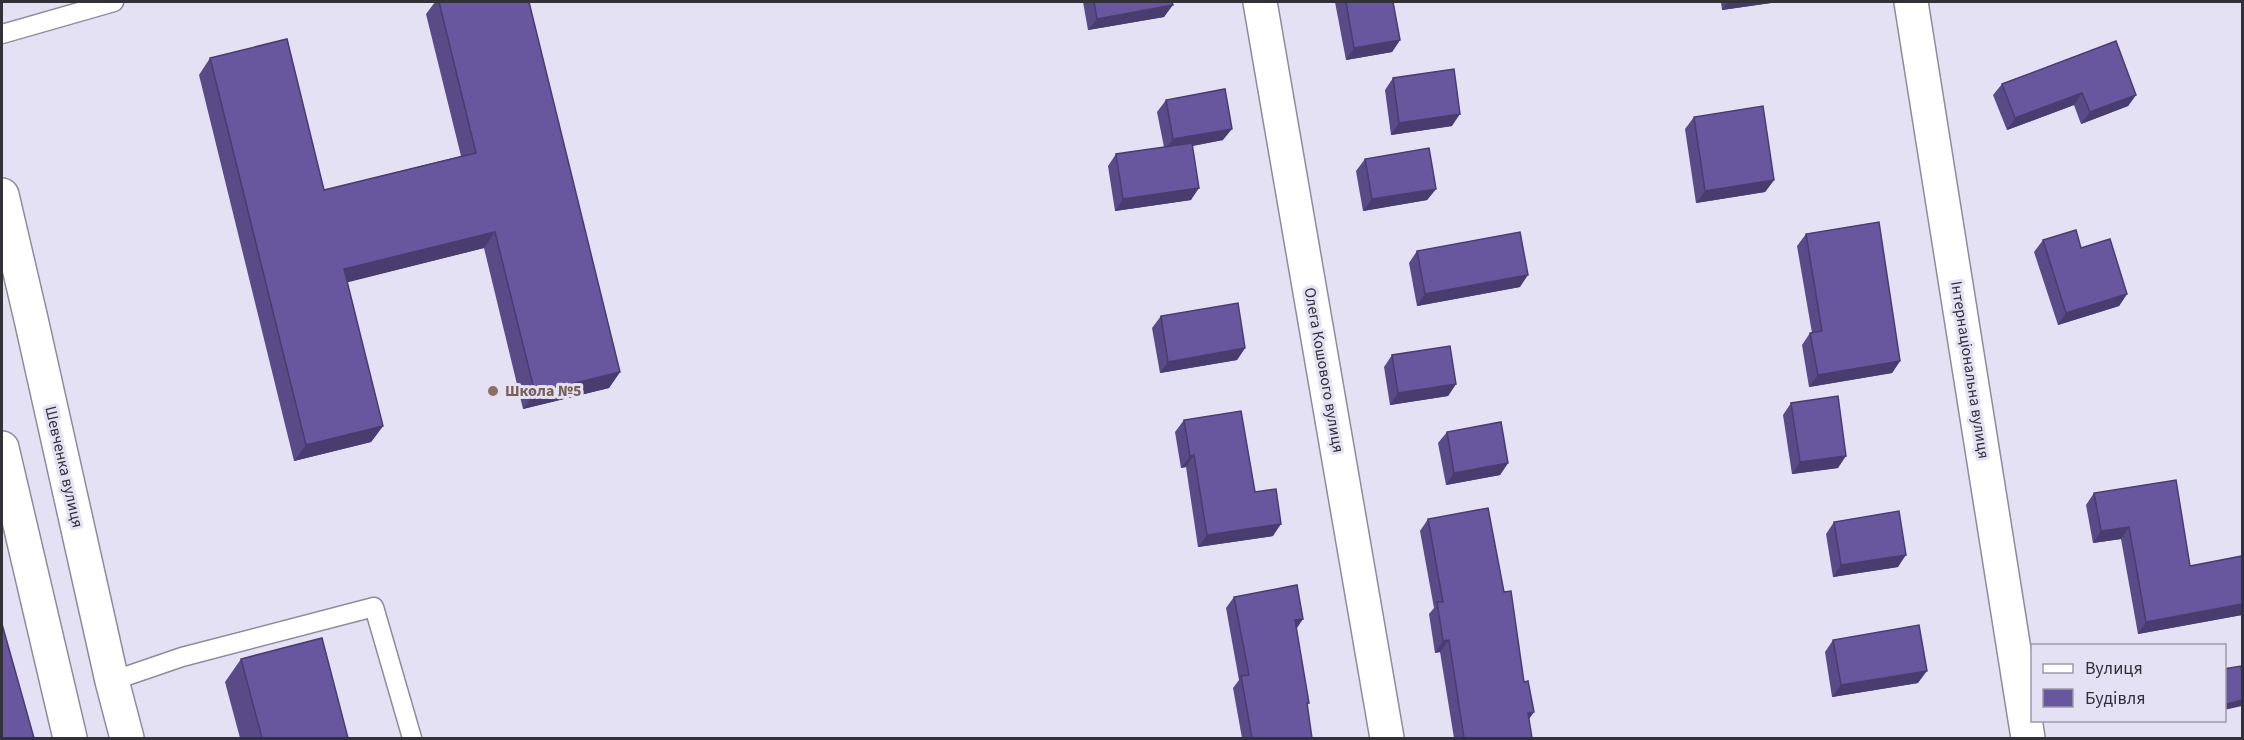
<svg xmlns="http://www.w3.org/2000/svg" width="2244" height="740" font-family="'Source Sans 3',sans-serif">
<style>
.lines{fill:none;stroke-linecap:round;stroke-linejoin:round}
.lane-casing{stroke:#8e8b9c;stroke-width:21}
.street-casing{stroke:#8e8b9c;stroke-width:36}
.secondary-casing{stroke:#8e8b9c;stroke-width:36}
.lane{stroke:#fff;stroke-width:18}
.street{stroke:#fff;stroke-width:33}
.secondary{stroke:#fff;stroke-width:33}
.wall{fill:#594a88}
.shaded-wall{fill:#493c6f}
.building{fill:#68569e;stroke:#493c6f;stroke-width:1.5}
.education-dot{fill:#8d6e63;stroke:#e4e1f4;stroke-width:2}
.labels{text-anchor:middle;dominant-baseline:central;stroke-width:6;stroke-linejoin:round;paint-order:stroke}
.street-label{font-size:16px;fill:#323138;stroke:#e4e1f4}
.education-label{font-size:16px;font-weight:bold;fill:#785e54;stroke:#e4e1f4;text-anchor:start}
</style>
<rect width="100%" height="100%" fill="#e4e1f4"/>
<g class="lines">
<!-- lane casing -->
<g class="lane-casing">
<g id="lane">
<polyline points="2,34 114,2"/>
<polyline points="112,681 182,657 374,607 412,738"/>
</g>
</g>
<!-- street casing -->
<g class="street-casing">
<g id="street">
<polyline points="1260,2 1387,738"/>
<polyline points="1911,2 2028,738"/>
</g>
</g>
<!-- secondary casing -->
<g class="secondary-casing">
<g id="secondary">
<polyline points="2,195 31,319 112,681 127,738"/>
<polyline points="2,448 70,738"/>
</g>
</g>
<!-- lane -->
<use href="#lane" class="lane"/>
<!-- street -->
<use href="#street" class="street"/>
<!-- secondary -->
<use href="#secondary" class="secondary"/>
</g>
<!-- wall -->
<g class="wall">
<polygon points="435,2 529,2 620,372 609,388 523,409 484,248 347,282 383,426 371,442 294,461 199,75 210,58 324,190 461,156 426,14"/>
<polygon points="1083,2 1172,2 1164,17 1088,30"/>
<polygon points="1335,2 1393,2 1400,40 1392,52 1346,60"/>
<polygon points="1721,2 1778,2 1722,10"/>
<polygon points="1393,78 1452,126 1391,135 1385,90"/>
<polygon points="2002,84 2136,95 2128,106 2081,124 2074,105 2007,130 1993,95"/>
<polygon points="1166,100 1223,140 1193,146 1191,200 1115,211 1108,166 1116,154 1164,147 1157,112"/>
<polygon points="1694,117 1774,180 1765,192 1696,203 1685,129"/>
<polygon points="1365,159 1436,189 1427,200 1363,211 1356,171"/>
<polygon points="1806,234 1900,361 1892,373 1809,387 1802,345 1810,333 1812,333 1797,246"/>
<polygon points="2043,240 2081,248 2127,294 2119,306 2058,325 2034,252"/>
<polygon points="1417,251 1520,287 1417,306 1409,263"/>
<polygon points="1161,316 1245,348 1237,360 1160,373 1152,328"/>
<polygon points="1392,355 1456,384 1448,396 1390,405 1384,367"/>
<polygon points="1791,403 1838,468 1792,474 1783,415"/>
<polygon points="1184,420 1255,492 1273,536 1198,547 1186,467 1181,468 1175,432"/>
<polygon points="1447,432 1508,463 1500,475 1446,485 1438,443"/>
<polygon points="2094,493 2190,566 2242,615 2138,634 2121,539 2093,543 2086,505"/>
<polygon points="1428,519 1504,592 1524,682 1534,712 1529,719 1532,738 1454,738 1440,652 1435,653 1429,614 1434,608 1420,531"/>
<polygon points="1834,522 1898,567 1833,577 1826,534"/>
<polygon points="1234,597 1296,629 1309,703 1307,705 1312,738 1242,738 1233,688 1239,680 1226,608"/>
<polygon points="1833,640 1918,683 1832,697 1825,652"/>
<polygon points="241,659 348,738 240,738 225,682"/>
</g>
<!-- shaded-wall -->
<g class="shaded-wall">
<polygon points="1728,2 1778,2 1722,10"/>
<polygon points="1173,5 1164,17 1088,30 1097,19"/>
<polygon points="1400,40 1392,52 1346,60 1354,48"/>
<polygon points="2082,93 2074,105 2007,130 2015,118"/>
<polygon points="2136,95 2128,106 2081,124 2090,112"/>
<polygon points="1460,114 1452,126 1391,135 1399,123"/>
<polygon points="1232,129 1223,140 1164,151 1173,139"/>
<polygon points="1774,180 1765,192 1696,203 1705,191"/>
<polygon points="1199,188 1191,200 1115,211 1123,199"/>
<polygon points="1436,189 1427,200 1363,211 1372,199"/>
<polygon points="495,232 484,248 333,286 344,269"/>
<polygon points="1528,275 1520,287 1417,306 1425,294"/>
<polygon points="2127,294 2119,306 2058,325 2066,313"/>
<polygon points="1245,348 1237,360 1160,373 1168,362"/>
<polygon points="1900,361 1892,373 1809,387 1818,375"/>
<polygon points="620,372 609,388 523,409 535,393"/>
<polygon points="1456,384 1448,396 1390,405 1398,393"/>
<polygon points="383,426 371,442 294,461 306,445"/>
<polygon points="1194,455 1186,467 1181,468 1190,456"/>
<polygon points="1846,456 1838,468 1792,474 1800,462"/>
<polygon points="1508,463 1500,475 1446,485 1454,473"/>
<polygon points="1281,524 1273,536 1198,547 1207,535"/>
<polygon points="2129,527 2121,539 2093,543 2101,531"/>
<polygon points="1906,555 1898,567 1833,577 1841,565"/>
<polygon points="2242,604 2242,615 2138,634 2146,622"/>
<polygon points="1303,619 1295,631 1295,620"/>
<polygon points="1449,640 1440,652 1435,653 1443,641"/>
<polygon points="1927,671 1918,683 1832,697 1841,685"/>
<polygon points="2242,700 2242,706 2224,710 2224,705"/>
<polygon points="1534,712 1525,724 1528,713"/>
</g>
<!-- building -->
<g class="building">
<polygon points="439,2 529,2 620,372 535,393 495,232 344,269 383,426 306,445 210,58 287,39 324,190 476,153"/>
<polygon points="1094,2 1172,2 1173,5 1097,19"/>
<polygon points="1346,2 1393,2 1400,40 1354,48"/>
<polygon points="2116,41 2136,95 2090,112 2082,93 2015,118 2002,84"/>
<polygon points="1454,69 1460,114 1399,123 1393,78"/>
<polygon points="1225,89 1232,129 1173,139 1166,100"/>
<polygon points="1763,106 1774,180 1705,191 1694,117"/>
<polygon points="1192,143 1199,188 1123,199 1116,154"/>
<polygon points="1429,148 1436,189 1372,199 1365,159"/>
<polygon points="1879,222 1900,361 1818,375 1810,333 1822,331 1806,234"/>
<polygon points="2076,230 2081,248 2110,239 2127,294 2066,313 2043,240"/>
<polygon points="1520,232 1528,275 1425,294 1417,251"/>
<polygon points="1238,303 1245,348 1168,362 1161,316"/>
<polygon points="1450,346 1456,384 1398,393 1392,355"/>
<polygon points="1838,396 1846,456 1800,462 1791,403"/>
<polygon points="1241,411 1255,492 1276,489 1281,524 1207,535 1194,455 1190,456 1184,420"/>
<polygon points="1501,422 1508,463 1454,473 1447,432"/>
<polygon points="2176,480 2190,566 2242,556 2242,604 2146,622 2129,527 2101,531 2094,493"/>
<polygon points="1488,508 1504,592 1511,591 1524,682 1528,681 1534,712 1528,713 1532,738 1464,738 1449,640 1443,641 1437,602 1443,602 1428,519"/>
<polygon points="1899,511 1906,555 1841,565 1834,522"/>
<polygon points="1297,585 1303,619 1295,620 1309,703 1307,703 1312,738 1252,738 1241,676 1249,675 1234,597"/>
<polygon points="2,624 34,738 2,738"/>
<polygon points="1919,625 1927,671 1841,685 1833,640"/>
<polygon points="322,638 348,738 262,738 241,659"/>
<polygon points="2241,666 2242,673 2242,700 2224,705 2224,669"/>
</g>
<!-- markers -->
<circle class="education-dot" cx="493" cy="391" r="6"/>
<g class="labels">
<!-- street labels -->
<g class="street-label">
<text transform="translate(1324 370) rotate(80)">Олега Кошового вулиця</text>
<text transform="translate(1970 370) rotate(81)">Інтернаціональна вулиця</text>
<text transform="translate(64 467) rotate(77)">Шевченка вулиця</text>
</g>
<!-- education labels -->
<g class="education-label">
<text x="505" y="391">Школа №5</text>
</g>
</g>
<!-- border -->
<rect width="2244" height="740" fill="none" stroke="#323138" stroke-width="6"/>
<!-- legend -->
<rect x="2031" y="644" width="195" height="78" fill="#e4e1f4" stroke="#9d9ba9" stroke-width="1.5"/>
<rect x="2043" y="664" width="30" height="9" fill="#ffffff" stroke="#9d9ba9" stroke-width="1.5"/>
<text x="2085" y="674" font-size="18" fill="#323138">Вулиця</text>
<rect x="2043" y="689" width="30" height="18" fill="#68569e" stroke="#9d9ba9" stroke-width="1.5"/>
<text x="2085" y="704" font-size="18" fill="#323138">Будівля</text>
</svg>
